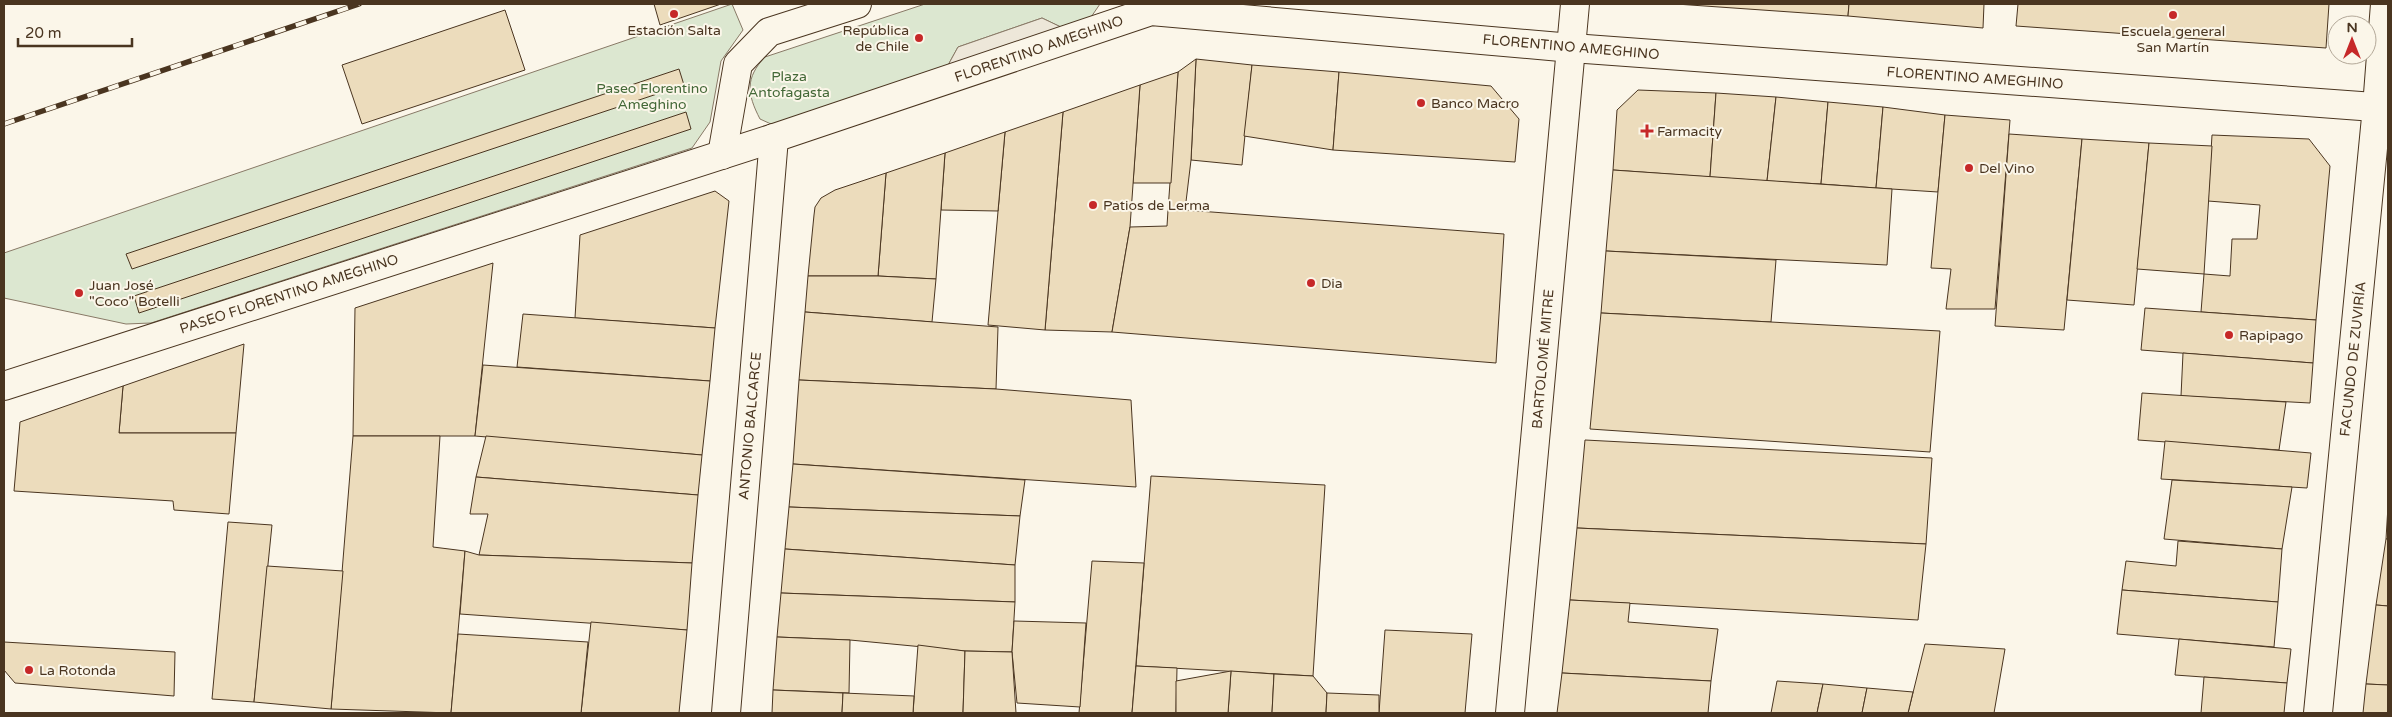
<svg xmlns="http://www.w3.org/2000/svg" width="2392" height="717" font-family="'Varela Round',sans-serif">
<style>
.green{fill:#dce7d0;stroke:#887966}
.parking{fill:#ede7d9;stroke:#887966}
.building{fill:#ecdcbc;stroke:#4a3520}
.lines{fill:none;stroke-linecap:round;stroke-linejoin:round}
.minor-casing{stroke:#4a3520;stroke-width:30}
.minor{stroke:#fbf6e9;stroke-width:28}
.rail-casing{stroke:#4a3520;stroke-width:5.5}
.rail{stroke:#fbf6e9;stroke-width:4;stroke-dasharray:11;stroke-linecap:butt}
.poi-dot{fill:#c62828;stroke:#fbf6e9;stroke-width:2}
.labels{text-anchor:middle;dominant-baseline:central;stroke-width:4;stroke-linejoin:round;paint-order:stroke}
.poi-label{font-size:14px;fill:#4a3520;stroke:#fbf6e9;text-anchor:start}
.street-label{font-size:14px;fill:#4a3520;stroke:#fbf6e9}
.park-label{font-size:14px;fill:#436837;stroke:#fbf6e9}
</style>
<rect width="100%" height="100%" fill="#fbf6e9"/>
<!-- green -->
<g class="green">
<polygon points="732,4 743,30 721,61 710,122 692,148 151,323 126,324 4,298 4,253"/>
<path d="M925,4H1100L1089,20L1063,28L1042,18L958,47L947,67L783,122L771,124L760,119C747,94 745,78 765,57Z"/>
</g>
<!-- parking -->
<polygon class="parking" points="1042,18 1063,28 947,67 958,47"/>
<!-- building -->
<g class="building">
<polygon points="654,4 721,4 660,25"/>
<polygon points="1676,4 1849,4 1848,16"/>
<polygon points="1849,4 1984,4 1983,28 1848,16"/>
<polygon points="2018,4 2329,4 2326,48 2016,26"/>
<polygon points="505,10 525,70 362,124 342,65"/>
<polygon points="1196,59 1252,65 1242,165 1191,160"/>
<polygon points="1196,59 1191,160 1185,210 1168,210 1178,72"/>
<polygon points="1252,65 1339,72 1333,150 1244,136"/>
<polygon points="679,69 684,85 132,269 126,254"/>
<polygon points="1178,72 1171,183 1133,183 1140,85"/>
<polygon points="1339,72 1491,86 1519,119 1515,162 1333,150"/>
<polygon points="1140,85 1130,227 1112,332 1045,330 1063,112"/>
<polygon points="1638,90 1716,93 1710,177 1613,170 1617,110"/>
<polygon points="1716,93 1776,97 1767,181 1710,177"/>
<polygon points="1776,97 1828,102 1821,184 1767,181"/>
<polygon points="1828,102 1883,107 1876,188 1821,184"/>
<polygon points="1883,107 1945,115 1938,192 1876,188"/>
<polygon points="686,112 691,129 139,313 134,296"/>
<polygon points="1063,112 1045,330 988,325 1005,132"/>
<polygon points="1945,115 2010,120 1995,309 1946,309 1951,269 1931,268"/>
<polygon points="1005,132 998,211 941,210 945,153"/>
<polygon points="2009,134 2082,139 2064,330 1995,326"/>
<polygon points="2212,135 2309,139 2330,166 2316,320 2201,312 2204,274 2230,276 2232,239 2257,239 2260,205 2208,201"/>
<polygon points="2082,139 2149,143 2134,305 2067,300"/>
<polygon points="2149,143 2212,146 2204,274 2137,269"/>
<polygon points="945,153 936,279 878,276 886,173"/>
<polygon points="1613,170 1892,189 1887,265 1606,251"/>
<polygon points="886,173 878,276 808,276 814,215 815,207 821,198 835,190"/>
<polygon points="715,191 729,201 715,328 575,318 580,235"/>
<polygon points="1168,210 1185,210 1504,234 1496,363 1112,332 1130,227 1167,226"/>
<polygon points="1606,251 1776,260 1771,322 1601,313"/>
<polygon points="493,263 475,436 353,436 355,308"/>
<polygon points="808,276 878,276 936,279 932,322 805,312"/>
<polygon points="2145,308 2316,320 2313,363 2141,350"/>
<polygon points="805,312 998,327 996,389 799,380"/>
<polygon points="1601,313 1940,331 1930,452 1590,429"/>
<polygon points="523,314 715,328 710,381 517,367"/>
<polygon points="244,344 236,433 119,433 123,386"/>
<polygon points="2183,353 2313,363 2310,403 2181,396"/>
<polygon points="483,365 710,381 702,455 475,436"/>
<polygon points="799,380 996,389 1131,400 1136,487 793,464"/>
<polygon points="123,386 119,433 236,433 229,514 174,510 173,501 14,491 20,422"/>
<polygon points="2142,393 2286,402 2279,450 2138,440"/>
<polygon points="353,436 440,436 433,547 465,551 451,713 331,709"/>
<polygon points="486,436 702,455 698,495 476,477"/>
<polygon points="1585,440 1932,458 1926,544 1577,528"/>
<polygon points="2165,441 2311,453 2307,488 2161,479"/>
<polygon points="793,464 1025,480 1020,516 789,507"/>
<polygon points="1151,476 1325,485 1313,676 1136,666"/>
<polygon points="476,477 698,495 692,563 479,555 488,514 470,514"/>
<polygon points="2172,480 2292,487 2282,549 2164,539"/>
<polygon points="2388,506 2388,539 2386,539"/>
<polygon points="789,507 1020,516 1015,565 785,549"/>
<polygon points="228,522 272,525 254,702 212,699"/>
<polygon points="1577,528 1926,544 1918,620 1570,600"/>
<polygon points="2386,539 2388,539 2388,606 2376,605"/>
<polygon points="2178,541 2282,549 2278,602 2122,590 2126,561 2176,566"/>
<polygon points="785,549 1015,565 1015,602 781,593"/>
<polygon points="465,551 479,555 692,563 687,630 460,614"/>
<polygon points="1092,561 1144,563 1132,713 1079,713"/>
<polygon points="267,566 343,571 331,709 254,702"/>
<polygon points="2122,590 2278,602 2274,647 2117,634"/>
<polygon points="781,593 1015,602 1012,652 965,651 850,640 777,637"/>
<polygon points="1570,600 1630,603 1628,622 1718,629 1711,681 1562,673"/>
<polygon points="2376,605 2388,606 2388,685 2366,684"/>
<polygon points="1014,621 1086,623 1080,707 1017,703 1012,652"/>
<polygon points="591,622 687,630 679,713 581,713"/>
<polygon points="1385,630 1472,634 1465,713 1379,713"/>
<polygon points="458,634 588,642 581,713 451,713"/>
<polygon points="777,637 850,640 849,693 773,690"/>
<polygon points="2179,639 2291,649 2287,683 2175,675"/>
<polygon points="4,642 175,652 174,696 15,683 4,670"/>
<polygon points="1925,644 2005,649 1994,713 1908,713"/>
<polygon points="918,645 965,651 963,713 913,713"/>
<polygon points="965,651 1012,652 1016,713 963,713"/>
<polygon points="1136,666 1177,668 1176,713 1132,713"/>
<polygon points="1231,671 1274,674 1272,713 1228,713"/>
<polygon points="1231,671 1228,713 1176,713 1176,681"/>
<polygon points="1562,673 1711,681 1708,713 1557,713"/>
<polygon points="1274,674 1313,676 1327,693 1326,713 1272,713"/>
<polygon points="2204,677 2287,683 2284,713 2201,713"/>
<polygon points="1777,681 1823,684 1817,713 1771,713"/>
<polygon points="1823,684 1867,688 1862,713 1817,713"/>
<polygon points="2366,684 2388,685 2388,713 2363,713"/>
<polygon points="1867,688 1913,692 1908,713 1862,713"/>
<polygon points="773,690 843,693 842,713 772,713"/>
<polygon points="843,693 914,696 913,713 842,713"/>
<polygon points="1327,693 1379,695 1379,713 1326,713"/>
</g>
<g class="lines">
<!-- minor casing -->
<g class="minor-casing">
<g id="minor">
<polyline points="722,155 738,64 769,32 857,4"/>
<polyline points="4,386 774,138 1151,11 1572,48 2388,108"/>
<polyline points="726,713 774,138"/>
<polyline points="1510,713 1575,4"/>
<polyline points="2318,713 2377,107 2385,4"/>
</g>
</g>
<!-- minor -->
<use href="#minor" class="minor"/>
<!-- rail casing -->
<g class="rail-casing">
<polyline id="rail" points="4,124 359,4"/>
</g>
<!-- rail -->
<use href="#rail" class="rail"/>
</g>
<!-- markers -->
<g class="poi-dot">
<circle cx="674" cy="14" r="5"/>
<circle cx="2173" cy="15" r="5"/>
<circle cx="919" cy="38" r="5"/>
<circle cx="1421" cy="103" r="5"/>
<path d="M1644.5 123.5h5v5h5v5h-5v5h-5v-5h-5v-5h5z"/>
<circle cx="1969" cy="168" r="5"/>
<circle cx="1093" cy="205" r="5"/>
<circle cx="1311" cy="283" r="5"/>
<circle cx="79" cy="293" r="5"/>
<circle cx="2229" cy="335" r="5"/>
<circle cx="29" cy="670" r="5"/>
</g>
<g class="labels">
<!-- poi labels -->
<g class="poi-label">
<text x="674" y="30" text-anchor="middle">Estación Salta</text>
<text x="909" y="30" text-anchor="end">República<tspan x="909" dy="16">de Chile</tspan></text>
<text x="2173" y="31" text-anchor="middle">Escuela general<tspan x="2173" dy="16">San Martín</tspan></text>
<text x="1431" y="103">Banco Macro</text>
<text x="1657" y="131">Farmacity</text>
<text x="1979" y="168">Del Vino</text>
<text x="1103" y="205">Patios de Lerma</text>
<text x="1321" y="283">Dia</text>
<text x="89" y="285">Juan José<tspan x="89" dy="16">"Coco" Botelli</tspan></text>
<text x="2239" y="335">Rapipago</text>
<text x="39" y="670">La Rotonda</text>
</g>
<!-- street labels -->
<g class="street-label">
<text transform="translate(1571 47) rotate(5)">FLORENTINO AMEGHINO</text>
<text transform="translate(1039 49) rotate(-19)">FLORENTINO AMEGHINO</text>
<text transform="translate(1975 78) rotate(4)">FLORENTINO AMEGHINO</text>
<text transform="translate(289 294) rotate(-18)">PASEO FLORENTINO AMEGHINO</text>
<text transform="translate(1543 359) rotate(-85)">BARTOLOMÉ MITRE</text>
<text transform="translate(2353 359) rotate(-84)">FACUNDO DE ZUVIRÍA</text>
<text transform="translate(750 426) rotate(-85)">ANTONIO BALCARCE</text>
</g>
<!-- park labels -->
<g class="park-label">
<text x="789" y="76">Plaza<tspan x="789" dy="16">Antofagasta</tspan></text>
<text x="652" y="88">Paseo Florentino<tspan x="652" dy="16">Ameghino</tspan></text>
</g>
</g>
<!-- border -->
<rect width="2392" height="717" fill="none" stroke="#4a3520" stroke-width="10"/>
<!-- north arrow -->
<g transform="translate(2352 40)"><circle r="24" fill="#fbf6e9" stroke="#b4a999"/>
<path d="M0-4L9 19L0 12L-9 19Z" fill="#c62828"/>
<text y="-8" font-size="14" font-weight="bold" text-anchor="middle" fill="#4a3520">N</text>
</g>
<!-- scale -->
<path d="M18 38v8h114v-8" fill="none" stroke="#4a3520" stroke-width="2.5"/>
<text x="25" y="38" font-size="15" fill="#4a3520" stroke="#fbf6e9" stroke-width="4" paint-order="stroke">20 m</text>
</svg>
